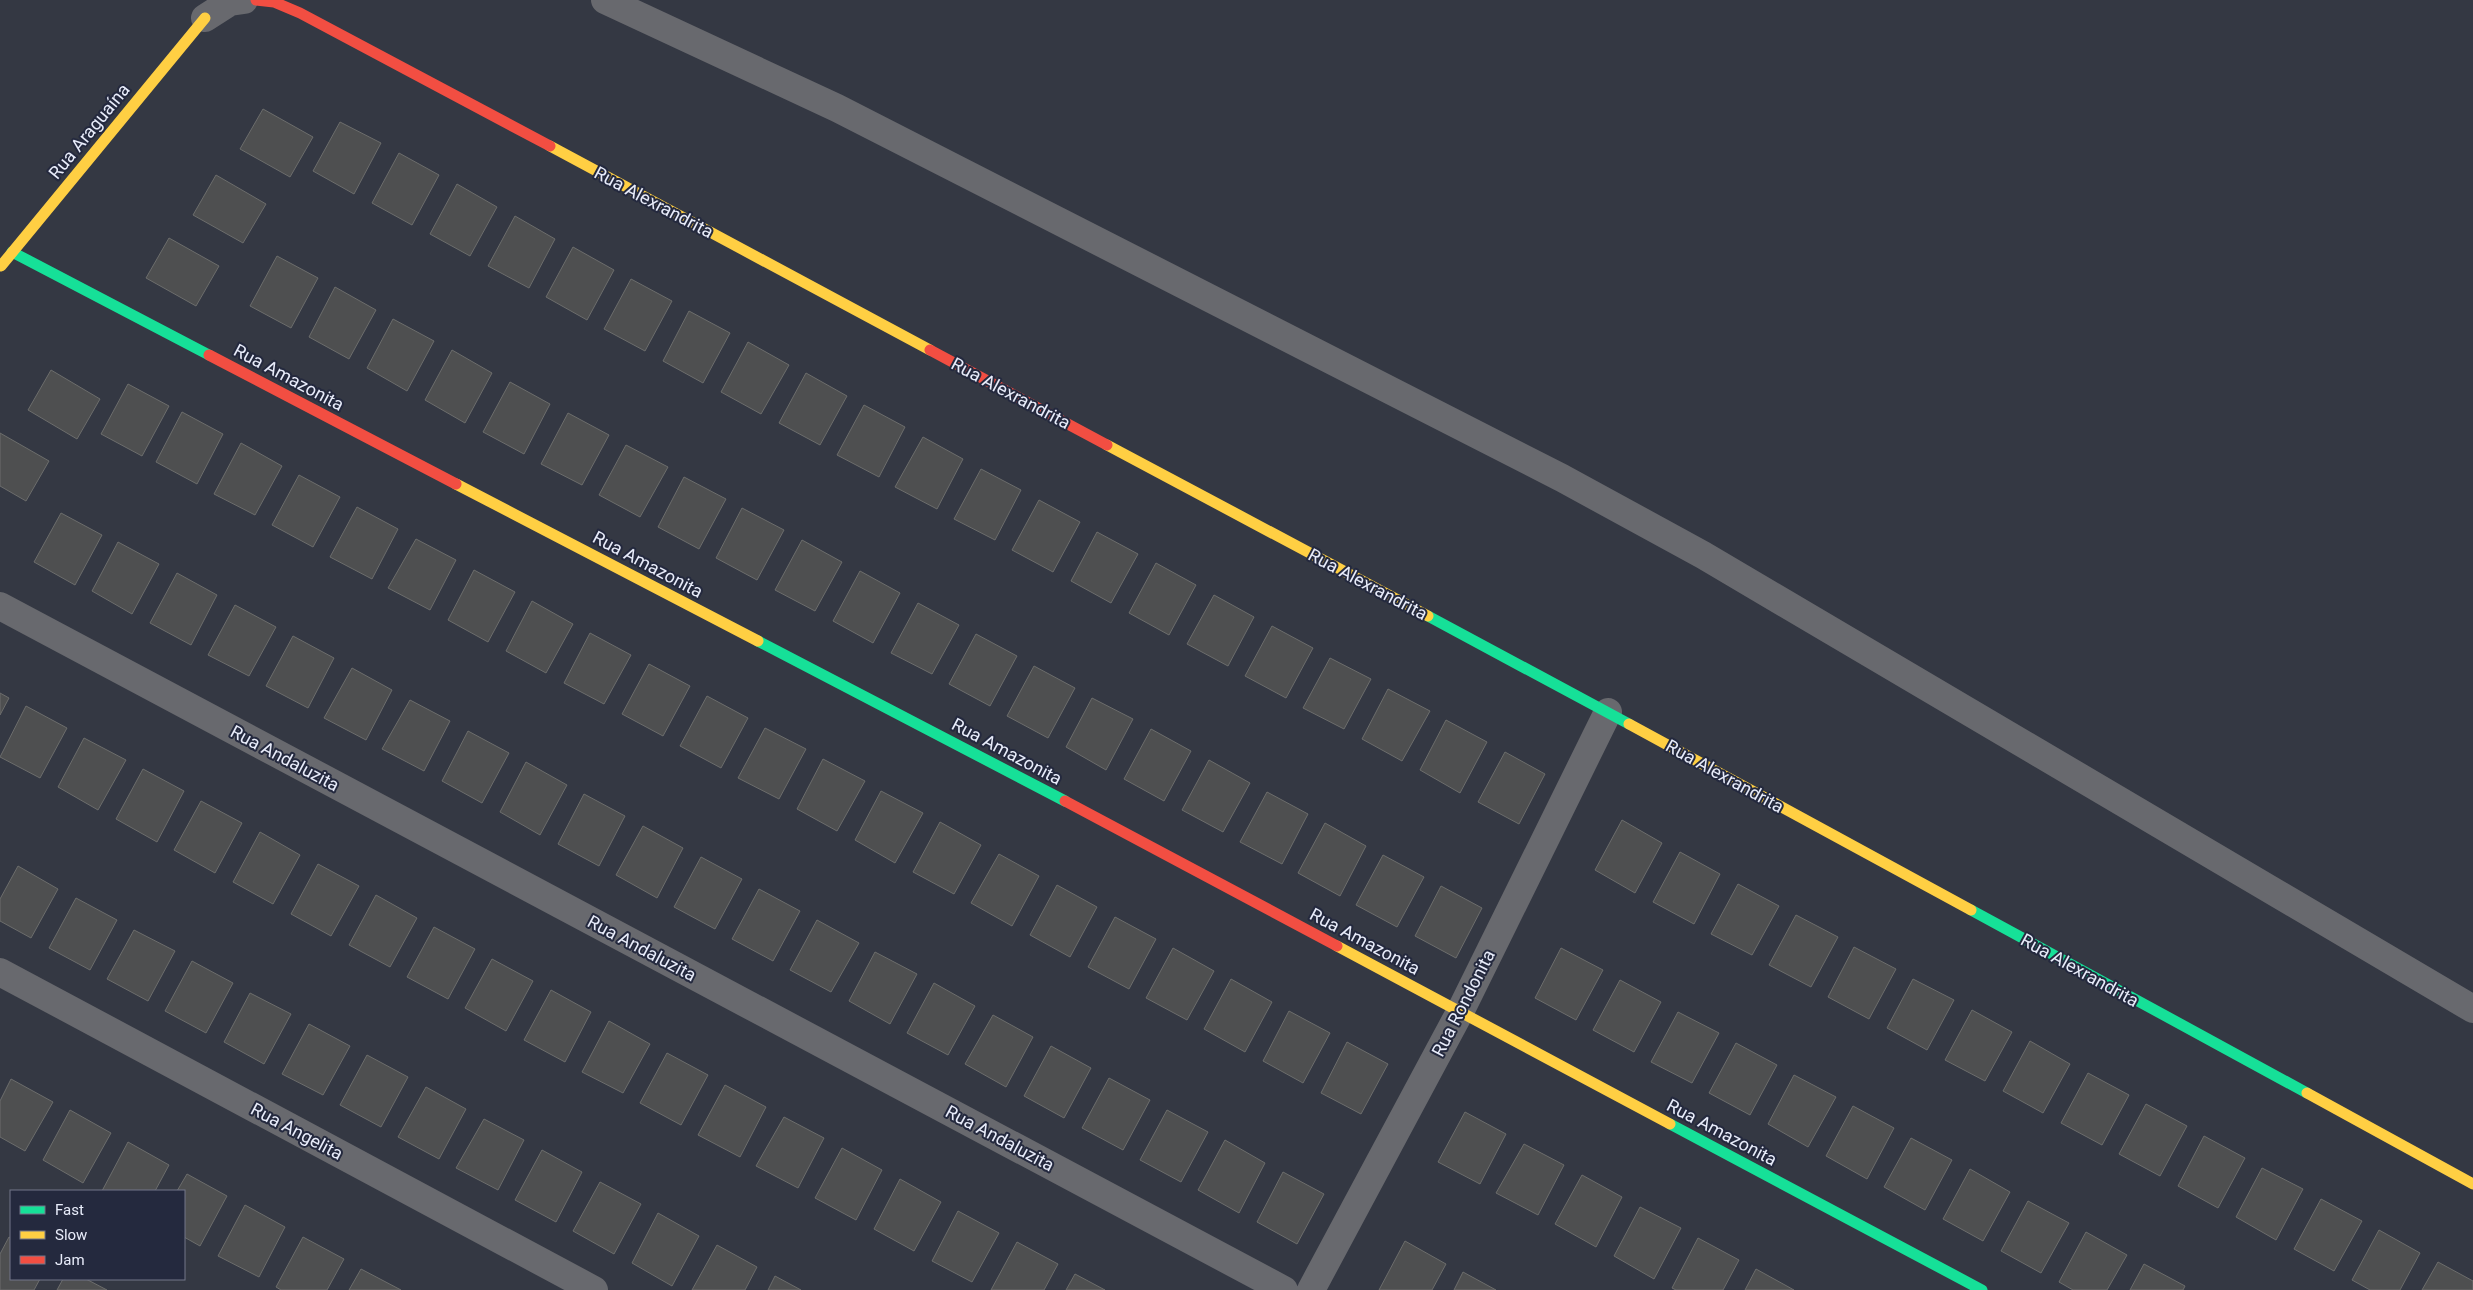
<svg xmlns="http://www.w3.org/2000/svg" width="2473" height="1290" viewBox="0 0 2473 1290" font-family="Roboto,sans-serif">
<rect width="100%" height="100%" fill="#343843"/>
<!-- building -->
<path fill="#4e4f50" stroke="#6c6d6c" d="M263,109L313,137L290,177L240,149Z
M340,122L381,143L354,194L313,171Z
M399,153L439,175L412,225L372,203Z
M216,175L266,204L243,243L193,215Z
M457,184L497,207L470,256L430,234Z
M515,216L555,239L529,288L488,266Z
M169,238L219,266L196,306L146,278Z
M573,247L614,270L587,320L546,297Z
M277,256L318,278L291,328L250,306Z
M631,279L672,301L645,351L604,329Z
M335,287L376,310L349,359L309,337Z
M689,311L730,333L703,383L663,361Z
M393,319L434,341L407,391L367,368Z
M748,342L789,365L761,414L721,392Z
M452,350L492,373L465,423L425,400Z
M51,370L100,399L77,439L28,410Z
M806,373L847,396L820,445L779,423Z
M510,382L550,404L524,454L483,432Z
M128,384L169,406L142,456L101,434Z
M864,405L905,427L879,477L837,455Z
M182,412L223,434L197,484L156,462Z
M568,413L609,435L582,485L541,464Z
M0,433L49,461L26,501L0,486Z
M923,437L963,459L937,509L895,487Z
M241,443L282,466L255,515L214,494Z
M626,445L668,467L640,517L599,495Z
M981,469L1021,490L995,540L954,519Z
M299,475L340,497L313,547L272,525Z
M684,477L726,499L699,549L658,527Z
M1039,500L1080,522L1053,572L1012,550Z
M357,507L398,529L372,579L330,557Z
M742,508L784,530L757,580L716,558Z
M61,513L102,535L75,585L34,562Z
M1097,532L1138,554L1111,603L1071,581Z
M416,539L456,560L430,610L388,588Z
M802,540L842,562L815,611L775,590Z
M118,542L159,564L132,614L92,591Z
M1156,563L1196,585L1169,635L1129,613Z
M474,570L515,592L488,642L448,620Z
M860,571L900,593L873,643L833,621Z
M177,573L217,595L191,645L150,623Z
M1214,595L1254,617L1228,666L1187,644Z
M532,601L573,624L546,673L506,651Z
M918,603L959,625L932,674L891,653Z
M235,605L276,627L249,676L208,655Z
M1272,626L1313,648L1286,698L1245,676Z
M590,633L631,655L604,704L564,683Z
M976,634L1017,656L990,706L949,684Z
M293,636L334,658L308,708L266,686Z
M1330,658L1371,679L1344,729L1303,708Z
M649,664L690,686L663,736L622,714Z
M1034,666L1075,688L1048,738L1007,716Z
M352,668L392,690L366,740L324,718Z
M1388,689L1430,711L1402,761L1362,739Z
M0,693L9,698L0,715Z
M707,696L748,718L721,768L680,746Z
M1092,698L1133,719L1106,770L1066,747Z
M410,700L450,721L424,771L382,749Z
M26,706L67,728L40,778L0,757Z
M1446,720L1487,742L1460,793L1420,770Z
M765,728L806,749L779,799L738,778Z
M1151,729L1191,751L1164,801L1124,779Z
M468,731L509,753L482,803L442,781Z
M84,738L126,760L98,810L58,787Z
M1505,752L1545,774L1519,824L1478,802Z
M823,759L865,781L837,831L797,809Z
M1209,760L1250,783L1223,832L1182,810Z
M526,762L567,785L540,835L500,812Z
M143,769L184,791L157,842L116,819Z
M881,791L923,813L895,863L855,840Z
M1267,792L1308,814L1282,864L1240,842Z
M584,794L625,816L599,866L558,844Z
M201,801L242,823L215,873L174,850Z
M1622,820L1662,843L1635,893L1595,870Z
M940,822L981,845L954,894L913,872Z
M1325,823L1366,846L1340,896L1298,873Z
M643,826L683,848L657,898L616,875Z
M260,832L300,855L273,904L233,882Z
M1680,852L1720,874L1694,924L1653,902Z
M999,854L1039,876L1012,926L971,903Z
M1383,855L1424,877L1397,927L1356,905Z
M701,857L742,879L715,929L674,907Z
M318,864L359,886L331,936L291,914Z
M18,866L58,889L31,938L0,921V899Z
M1738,884L1779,906L1752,955L1711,934Z
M1057,885L1097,907L1070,957L1030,935Z
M1441,886L1482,908L1456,958L1415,936Z
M759,889L800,911L773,961L732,939Z
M376,895L417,918L390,967L349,945Z
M76,898L117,920L90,970L49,948Z
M1796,915L1838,937L1811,987L1769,965Z
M1115,917L1156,939L1129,989L1088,967Z
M817,920L859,943L831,992L790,970Z
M434,927L475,949L448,999L407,977Z
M134,930L175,951L148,1001L107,979Z
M1854,947L1896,969L1869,1019L1828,997Z
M1173,948L1214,971L1187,1020L1146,998Z
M1561,948L1603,970L1576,1020L1535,998Z
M875,952L917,974L890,1024L849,1001Z
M492,959L533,981L506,1031L465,1008Z
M192,961L233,983L206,1033L165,1011Z
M1231,979L1272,1002L1245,1052L1204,1029Z
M1913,979L1954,1000L1927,1050L1887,1028Z
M1620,980L1661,1002L1634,1052L1593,1030Z
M934,983L975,1006L948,1055L907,1033Z
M551,990L591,1012L565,1062L524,1040Z
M250,993L291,1014L264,1064L224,1042Z
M1972,1010L2012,1032L1985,1081L1945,1060Z
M1289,1011L1330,1033L1303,1083L1263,1061Z
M1678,1012L1719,1033L1692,1083L1651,1062Z
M993,1015L1033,1037L1006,1087L965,1064Z
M609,1021L650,1044L623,1093L582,1072Z
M309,1024L350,1046L323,1095L282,1074Z
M2030,1041L2070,1064L2043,1113L2003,1091Z
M1347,1042L1388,1064L1361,1114L1321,1093Z
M1736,1043L1777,1065L1750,1115L1709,1093Z
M1051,1046L1091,1068L1064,1118L1024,1096Z
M667,1053L708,1075L681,1125L640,1103Z
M367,1055L408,1077L381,1127L340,1105Z
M2088,1073L2129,1095L2102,1145L2061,1123Z
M1794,1075L1836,1097L1808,1147L1768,1124Z
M1109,1078L1150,1100L1123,1150L1082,1128Z
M11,1079L53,1102L25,1151L0,1137V1101Z
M725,1085L766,1107L740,1157L698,1135Z
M426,1087L466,1109L439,1159L398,1137Z
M2146,1104L2187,1126L2160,1176L2119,1154Z
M1853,1106L1894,1128L1867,1179L1826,1156Z
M70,1110L111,1133L83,1183L43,1160Z
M1167,1110L1208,1132L1181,1182L1140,1160Z
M1465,1112L1506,1134L1480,1184L1438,1162Z
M784,1117L824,1138L798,1188L756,1166Z
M484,1119L524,1140L498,1190L456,1168Z
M2204,1136L2245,1158L2218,1208L2178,1186Z
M1911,1138L1952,1160L1925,1210L1884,1187Z
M1225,1140L1265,1163L1239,1213L1198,1190Z
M128,1142L169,1165L155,1191H102Z
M1524,1144L1564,1165L1538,1215L1496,1193Z
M842,1148L882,1170L856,1220L815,1198Z
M542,1150L582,1172L556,1222L515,1200Z
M2262,1168L2303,1189L2276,1240L2236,1217Z
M1970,1169L2010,1192L1983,1241L1943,1219Z
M1283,1172L1324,1194L1297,1244L1257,1222Z
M187,1174L227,1196L200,1246L184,1237V1191H177Z
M1582,1175L1622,1197L1596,1247L1555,1224Z
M900,1179L941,1202L914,1251L874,1229Z
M600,1182L641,1204L614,1254L573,1231Z
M2321,1199L2362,1221L2334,1271L2294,1249Z
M2028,1201L2069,1223L2041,1273L2001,1251Z
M245,1205L285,1227L259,1277L218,1256Z
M1640,1207L1681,1228L1654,1279L1614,1256Z
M958,1211L999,1233L972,1282L932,1261Z
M658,1213L699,1236L672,1286L632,1263Z
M2379,1230L2420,1253L2400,1290H2370L2352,1280Z
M2086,1232L2127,1255L2107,1290H2073L2059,1282Z
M9,1237L11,1238V1279H40L34,1290H0V1254Z
M303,1237L344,1259L327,1290H281L276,1287Z
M1698,1238L1739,1260L1723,1290H1676L1672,1288Z
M1405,1241L1446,1264L1432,1290H1379Z
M1017,1242L1058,1264L1044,1290H991Z
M717,1245L757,1267L745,1290H692Z
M2438,1262L2473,1281V1290H2422Z
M2144,1264L2185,1286L2183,1290H2130Z
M361,1269L401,1290H349Z
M1756,1269L1794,1290H1745Z
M1463,1272L1496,1290H1454Z
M1075,1274L1105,1290H1066Z
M775,1276L801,1290H768Z
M63,1279H86L107,1290H57Z"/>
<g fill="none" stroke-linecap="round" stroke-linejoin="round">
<!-- street -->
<path stroke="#68696e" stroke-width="28" d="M605,0L837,108L1562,478L1703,555L2473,1009
M205,18L230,2L244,0
M0,606L1284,1290
M0,972L594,1290
M1311,1290L1460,1012L1608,712"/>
<!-- fast -->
<path stroke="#16e098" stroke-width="11" d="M12,252L209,355
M1428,616L1629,724
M758,641L1065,801
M1971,910L2307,1093
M1670,1124L1982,1290"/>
<!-- slow -->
<path stroke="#ffcf43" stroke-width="11" d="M550,146L930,350
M1,266L205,18
M1107,445L1428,616
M456,484L758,641
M1629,724L1971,910
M1337,946L1670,1124
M2307,1093L2473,1184"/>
<!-- jam -->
<path stroke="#f24e42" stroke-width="11" d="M256,0L274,2L300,13L550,146
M930,350L1107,445
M209,355L456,484
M1065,801L1337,946"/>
</g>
<g text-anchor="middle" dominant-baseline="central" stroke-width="4" stroke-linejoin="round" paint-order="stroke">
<!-- street labels -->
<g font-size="18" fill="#e8ecfa" stroke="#24293e">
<text transform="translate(89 131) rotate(-51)">Rua Araguaína</text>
<text transform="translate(654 202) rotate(28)">Rua Alexrandrita</text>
<text transform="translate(289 377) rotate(28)">Rua Amazonita</text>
<text transform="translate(1011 393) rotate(28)">Rua Alexrandrita</text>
<text transform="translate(648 564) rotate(28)">Rua Amazonita</text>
<text transform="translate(1368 584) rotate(28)">Rua Alexrandrita</text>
<text transform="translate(1007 751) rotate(28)">Rua Amazonita</text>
<text transform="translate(285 758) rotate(28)">Rua Andaluzita</text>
<text transform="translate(1725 776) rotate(29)">Rua Alexrandrita</text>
<text transform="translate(1365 941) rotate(28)">Rua Amazonita</text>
<text transform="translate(642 948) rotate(28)">Rua Andaluzita</text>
<text transform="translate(2080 970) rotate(29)">Rua Alexrandrita</text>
<text transform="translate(1463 1003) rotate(-63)">Rua Rondonita</text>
<text transform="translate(297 1131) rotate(28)">Rua Angelita</text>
<text transform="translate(1722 1132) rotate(28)">Rua Amazonita</text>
<text transform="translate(1000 1138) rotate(28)">Rua Andaluzita</text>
</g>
</g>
<!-- legend -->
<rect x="10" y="1190" width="175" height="90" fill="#24293e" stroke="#727789"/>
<rect x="20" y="1206" width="25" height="8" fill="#16e098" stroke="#727789"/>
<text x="55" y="1215" font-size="15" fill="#e8ecfa">Fast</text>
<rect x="20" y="1231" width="25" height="8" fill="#ffcf43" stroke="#727789"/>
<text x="55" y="1240" font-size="15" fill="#e8ecfa">Slow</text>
<rect x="20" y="1256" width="25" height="8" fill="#f24e42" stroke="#727789"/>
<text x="55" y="1265" font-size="15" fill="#e8ecfa">Jam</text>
</svg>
